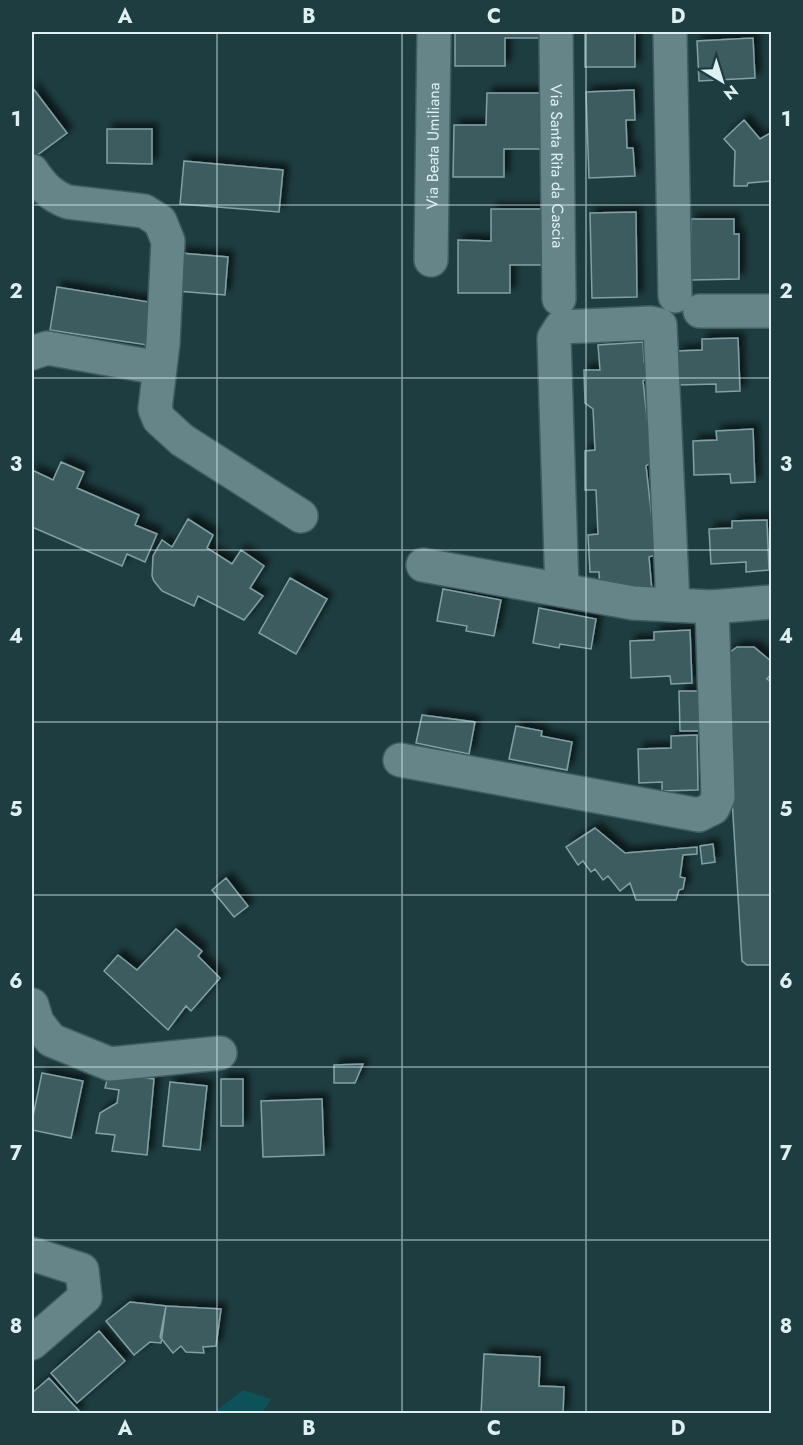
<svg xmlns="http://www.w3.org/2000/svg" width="803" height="1445" viewBox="0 0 803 1445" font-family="Jost,sans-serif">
<defs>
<filter id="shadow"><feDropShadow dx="5.5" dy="-5.5" stdDeviation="3" flood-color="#0009"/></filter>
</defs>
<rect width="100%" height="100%" fill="#1e3d40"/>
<!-- green -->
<path fill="#0b5359" d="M243,1390L271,1399L262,1413H213Z"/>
<!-- building -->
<path fill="#3d5c5f" stroke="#80a1a5" stroke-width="1.5" filter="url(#shadow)" d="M455,32H547V38H505V66H455Z
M585,32H635V67H585Z
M753,38L755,78L699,81L697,41Z
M32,87L67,133L32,159Z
M634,90L635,120H626L627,148H633L635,176L589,178L586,92Z
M487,93H546V149H504V177H453L454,125H486Z
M744,120L760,139L772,132V181L748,183L747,186H734L735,151L724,139Z
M107,129H152V164L107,163Z
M184,161L283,170L279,212L180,204Z
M491,209H551V265H510V293H458V240L491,241Z
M636,212L637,297L592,298L590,213Z
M691,219H734V234H739V279L691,280Z
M180,253L228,257L225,295L177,291Z
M57,287L155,303L147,345L50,330Z
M738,338L740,391L716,392V384L678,385L677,351L702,350V339Z
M643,342L644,362L654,373L643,381L650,444L659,456L646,466L653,528L658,539V554L649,557L652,591L600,594L599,572H590L588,535L598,534L596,490H585V451L595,450L593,409L585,403L584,370H600L598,345Z
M753,429L755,482L731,483L730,474L694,475L693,441L717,440L716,431Z
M61,462L84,472L77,488L139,515L135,525L157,534L145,562L127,554L122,566L32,527V470L53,480Z
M188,519L213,535L207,548L232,564L241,550L264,566L250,588L263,596L244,620L198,596L194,606L162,591L154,581L152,576L153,556L162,540L172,547Z
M767,520L769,570L746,572V562L711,564L709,529L732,528V521Z
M290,578L327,599L296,654L259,633Z
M443,589L501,600L494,636L466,631L467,626L437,621Z
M539,608L596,619L591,649L560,644L559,648L533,643Z
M690,630L692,683L671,684L670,676L631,678L630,641L654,640V632Z
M737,647H754L772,662V673L767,679L772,683V962L769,965H747L742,961L732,799L726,655Z
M679,691H700L701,731H680Z
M422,715L475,722L469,754L416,743Z
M516,726L542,731L541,736L572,742L567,770L509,759Z
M697,735L698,790L662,791V782L639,783L638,749L671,748V736Z
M595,828L625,853L697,847V854L683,855L680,877L685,878L683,889L679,890L676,900H636L630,883L620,891L608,876L603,880L595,869L591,872L583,861L578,865L566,847Z
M713,844L715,862L702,864L700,846Z
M226,878L248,906L234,917L212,890Z
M176,929L202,951L198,956L220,978L191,1011L186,1006L168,1030L104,971L118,955L137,970Z
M363,1064L355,1083H334V1065Z
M42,1073L83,1081L71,1138L32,1130V1121Z
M109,1073L154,1079L147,1155L112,1151L115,1135L96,1133L100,1113L117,1103L119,1090L105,1088Z
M221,1079H243V1126H221Z
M170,1082L207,1086L200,1150L163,1146Z
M322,1099L324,1155L263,1157L261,1101Z
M130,1302L166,1306L161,1343L150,1342L134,1355L106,1321Z
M166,1306L221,1309L216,1346L203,1347L204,1353L186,1352L181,1346L173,1353L160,1337Z
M99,1331L125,1361L77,1403L51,1373Z
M484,1354L540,1357L539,1386L564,1387L563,1414H481Z
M49,1378L79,1411L76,1414H32V1393Z"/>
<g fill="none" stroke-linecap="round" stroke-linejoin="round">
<defs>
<g id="minor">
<path id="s1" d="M556,32L559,299"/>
<path d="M670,32L675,296"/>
<path d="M32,171C42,186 51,196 68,202L144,211L160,221L168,241L163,343L155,409L159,419L182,440L301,516"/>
<path id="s2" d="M431,260L434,32"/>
<path d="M700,311H772"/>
<path d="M32,353L47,348L159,368"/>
<path d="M423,565L633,603L712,607L772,602"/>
<path d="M562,590L554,338L561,327L651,323L660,325L673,605"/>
<path d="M400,760L699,815L713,808L718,797L712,607"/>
<path d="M32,1005L37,1022L51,1040L110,1064L220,1053"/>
<path d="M32,1254L82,1270L85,1297L32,1343"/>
</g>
</defs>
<!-- minor casing -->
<use href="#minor" stroke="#415c60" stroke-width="36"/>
<!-- minor -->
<use href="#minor" stroke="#658588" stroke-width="33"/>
</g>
<!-- grid -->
<path fill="none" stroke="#dff0f2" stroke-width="1.5" stroke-opacity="0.55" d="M217,32V1414M402,32V1414M586,32V1414M32,205H772M32,378H772M32,550H772M32,722H772M32,895H772M32,1067H772M32,1240H772"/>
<g text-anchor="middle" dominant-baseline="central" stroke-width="6" stroke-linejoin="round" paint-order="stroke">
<!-- street labels -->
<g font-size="16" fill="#dff0f2" stroke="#1e3d40">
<text stroke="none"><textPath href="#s2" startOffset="114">Via Beata Umiliana</textPath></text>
<text stroke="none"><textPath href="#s1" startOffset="134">Via Santa Rita da Cascia</textPath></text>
</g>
</g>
<!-- border -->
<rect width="803" height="1445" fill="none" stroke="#1e3d40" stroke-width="66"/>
<!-- north arrow -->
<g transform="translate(722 81) rotate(142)" stroke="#1e3d40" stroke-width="4.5" paint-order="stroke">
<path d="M0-4.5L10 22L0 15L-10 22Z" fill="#dff0f2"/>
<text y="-9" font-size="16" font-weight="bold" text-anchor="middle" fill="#dff0f2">N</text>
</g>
<rect x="33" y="33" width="737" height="1379" fill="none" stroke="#dff0f2" stroke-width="2"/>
<g font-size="20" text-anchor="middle" font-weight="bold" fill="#dff0f2">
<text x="125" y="23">A</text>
<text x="309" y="23">B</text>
<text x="494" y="23">C</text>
<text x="678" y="23">D</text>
<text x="16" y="126">1</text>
<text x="786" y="126">1</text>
<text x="16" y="298">2</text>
<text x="786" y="298">2</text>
<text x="16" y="471">3</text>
<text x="786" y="471">3</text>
<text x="16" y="643">4</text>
<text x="786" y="643">4</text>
<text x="16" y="816">5</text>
<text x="786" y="816">5</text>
<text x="16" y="988">6</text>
<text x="786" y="988">6</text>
<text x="16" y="1160">7</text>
<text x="786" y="1160">7</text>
<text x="16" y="1333">8</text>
<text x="786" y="1333">8</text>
<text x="125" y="1435">A</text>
<text x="309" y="1435">B</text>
<text x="494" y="1435">C</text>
<text x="678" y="1435">D</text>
</g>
</svg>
